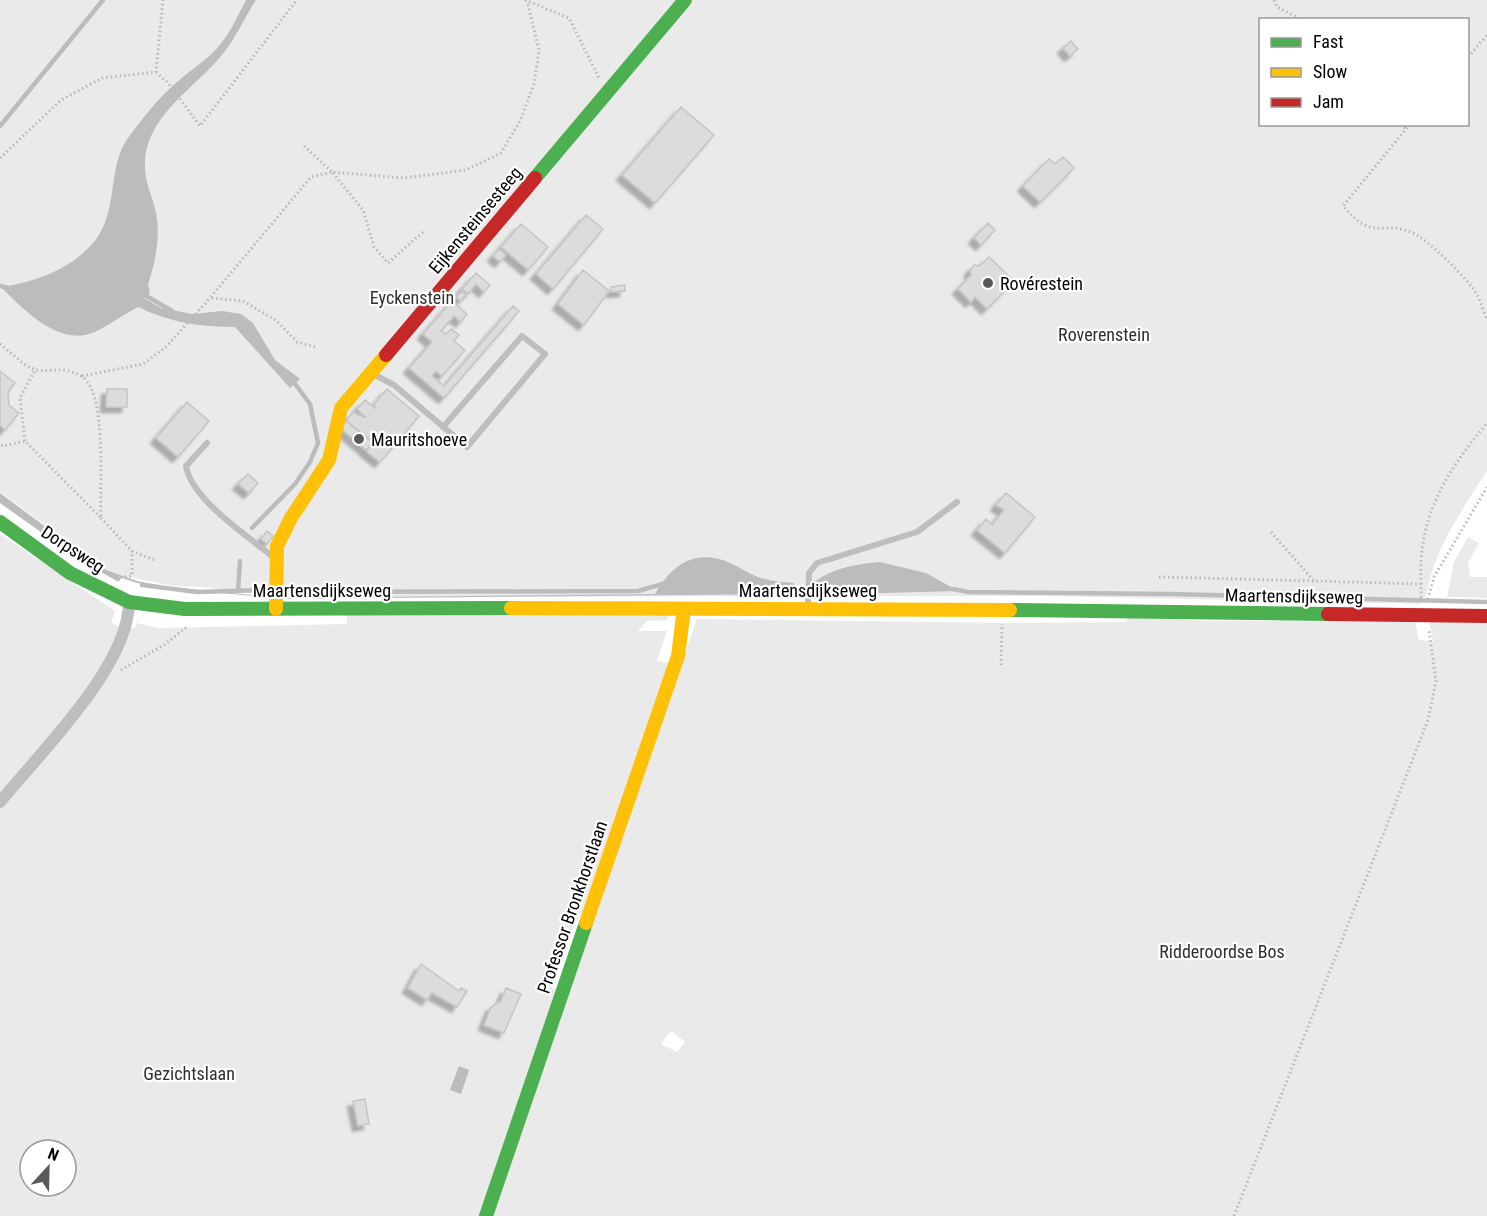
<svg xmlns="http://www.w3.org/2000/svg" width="1487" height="1216" viewBox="0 0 1487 1216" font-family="'Roboto Condensed',sans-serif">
<defs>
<filter id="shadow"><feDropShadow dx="-5.5" dy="5.5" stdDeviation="1.5" flood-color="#0004"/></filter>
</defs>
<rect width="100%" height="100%" fill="#fff"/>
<!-- green -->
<path fill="#eaeaea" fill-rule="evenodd" d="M0,0H1487V471C1462,510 1433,551 1426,597H1422L1421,604L1044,596L286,597L204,587L174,586L123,576L101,567L0,492ZM1260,20H1468V124H1260Z
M0,534L115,611L111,622L120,628H135L136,623L157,628L347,624V603L674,601L667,620L647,621L638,631H667L657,661L681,664L697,619L1012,623L1126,622L1131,615L1206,621H1415L1419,640L1433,641L1429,621L1487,623V1216H0ZM612,860L565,994L547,985L555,960ZM671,1031L685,1042L677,1052L661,1044ZM30,1150H66V1186H30Z
M1468,537L1479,543L1468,563L1470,577H1487V598L1447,597L1454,562Z"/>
<!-- water -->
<path fill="#bcbcbc" d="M246,0H256C245,17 237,35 225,51C198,87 146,114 145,164C144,183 153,196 156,213C161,238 155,262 148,285L150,293L144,298L161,308L192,314L222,311L241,314L253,323L275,360L300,379L290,388L235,327C200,327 169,322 138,307C124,314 111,324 97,331C61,349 25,311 1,287C36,282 71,269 94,242C119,212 107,166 128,138C142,119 158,98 176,83C189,71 206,61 218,47C230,34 238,15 246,0Z
M0,493L101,568L137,581L168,587L286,598L655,594C669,570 688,551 719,559C733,562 745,572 758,577C770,581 782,582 794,583L791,594L286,599L166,588L137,583L90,567L0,503Z
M880,562L926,573L958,591L812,595V584C831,568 857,564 880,562Z
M459,1066L469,1070L461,1094L450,1090Z"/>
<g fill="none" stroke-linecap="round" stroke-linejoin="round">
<!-- stream -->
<path stroke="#bcbcbc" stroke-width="4.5" d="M0,126L103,0
M0,286L9,288
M143,294L172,311
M252,528L295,484L310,462L318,443L310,404L293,381
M102,570L118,579
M142,585L197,592L261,590
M953,589L968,592L1169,594L1487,602
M238,591L240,561
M787,591L818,592
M293,592L638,591L666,583"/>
</g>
<!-- building -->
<path fill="#dcdcdc" stroke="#c5c5c5" stroke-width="1.5" filter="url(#shadow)" d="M1071,41L1078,49L1070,56L1063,48Z
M681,107L714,135L655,203L622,175Z
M1063,157L1074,168L1040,202L1023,186L1049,159L1055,164Z
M586,215L603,229L553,289L536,274Z
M988,223L995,230L981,245L974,238Z
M521,224L548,247L528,270L501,247Z
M499,249L506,255L500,262L493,256Z
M989,257L1014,281L987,309L975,297L971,302L958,289L971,275L970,270L974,265L979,266Z
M583,270L609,291L584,325L558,304Z
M476,273L490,285L484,292L476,284L468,294L462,289Z
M625,285V291L611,292V287Z
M462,291L466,295L461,301L456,297Z
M452,301L467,314L461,322L454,316L441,331L446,334L451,329L459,335L454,341L465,350L442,376L436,371L432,376L444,386L513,306L519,311L444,398L409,368L432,342L423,334Z
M0,371L15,383L8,392L9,405L19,413L5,430L0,425Z
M107,389H127V407H106Z
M387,389L419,416L380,462L366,451L373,443L346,420L353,412L366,418L357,409L365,400L375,408L374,404Z
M187,402L209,421L178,457L156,438Z
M346,421L373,443L366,450L340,428Z
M248,474L258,483L249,493L238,484Z
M1006,493L1035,517L1005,553L977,530L986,519L992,525L1004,510L996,505Z
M267,531L273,536L267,544L261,539Z
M421,964L459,991L461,988L467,991L457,1007L432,993L427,1000L408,988Z
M506,988L521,994L504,1033L484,1025L491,1007L501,1001Z
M365,1099L369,1124L358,1126L353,1101Z"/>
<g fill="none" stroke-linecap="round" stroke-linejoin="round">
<!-- path -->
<path stroke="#b8b8b8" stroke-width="3" stroke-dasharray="1.5 3" stroke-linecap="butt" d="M525,0L569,18L599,78
M1274,0L1277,7L1302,20
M1468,57L1487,35
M156,72L169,84L200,126L297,0
M1401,124L1406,129
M1410,124L1343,206C1374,243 1381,219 1413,233C1427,239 1469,280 1476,293C1481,301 1483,311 1487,319
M304,146L332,172
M0,158L61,100L102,78L156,72L163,0
M423,232L388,263L374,247L363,210L332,172L404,178L466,170L501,153L520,121L534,84L539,50L527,1
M0,344C10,351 25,368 37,370C56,372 63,366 81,376C108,391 99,488 101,518L25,441L3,446L0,444
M315,347L297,342L277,321L243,301L210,298L311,177L332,172
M82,376L143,364L166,347L210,298
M25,441L20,398L35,370
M101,518L132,551L155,560
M1271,532L1314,581L1421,584V599
M1159,577L1314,581
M116,578L132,576V551
M1421,584C1417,518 1446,472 1487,423
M1428,599L1434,577L1487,487
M1001,665L1002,624
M121,670L164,645L188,626
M1234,1216L1428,720L1436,681L1429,630"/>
<!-- lane -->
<path stroke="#bebebe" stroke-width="6" d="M373,374L394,385L467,447L545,354L522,336L443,427
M207,443L186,466C191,499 248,536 273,557
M808,604L809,573L817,563L917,532L957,502"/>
<!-- street -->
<path stroke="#bebebe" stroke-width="12" d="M0,802C40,753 129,666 129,602"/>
<!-- fast -->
<path stroke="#4caf50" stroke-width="14" d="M535,178L685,0
M0,522L70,573L129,602L185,609L511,608
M1010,610L1328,614
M486,1216L586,923"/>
<!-- slow -->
<path stroke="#ffc107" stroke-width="14" d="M511,608L1010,610
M276,609L277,546L291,518L329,460L341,408L386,355
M586,923L678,656L684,609"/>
<!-- jam -->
<path stroke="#c62828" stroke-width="14" d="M386,355L535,178
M1328,614L1487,616"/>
</g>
<!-- markers -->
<g fill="#595959" stroke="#fff" stroke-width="2">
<circle cx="988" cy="283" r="6"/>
<circle cx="359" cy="439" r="6"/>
</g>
<g text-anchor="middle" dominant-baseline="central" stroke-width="4.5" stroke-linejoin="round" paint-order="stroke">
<!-- street labels -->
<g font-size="18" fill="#000" stroke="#fff">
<text transform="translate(475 220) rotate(-50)">Eijkensteinsesteeg</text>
<text transform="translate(73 549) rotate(33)">Dorpsweg</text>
<text x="322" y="590">Maartensdijkseweg</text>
<text x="808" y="590">Maartensdijkseweg</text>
<text transform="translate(1294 596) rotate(1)">Maartensdijkseweg</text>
<text transform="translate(572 907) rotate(-71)">Professor Bronkhorstlaan</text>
</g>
<!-- poi labels -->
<g font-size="18" fill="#000" stroke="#fff" text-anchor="start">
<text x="1000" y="283">Rovérestein</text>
<text x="371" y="439">Mauritshoeve</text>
</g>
<!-- park labels -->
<g font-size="18" fill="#2f2f2f" stroke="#fff">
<text x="412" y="297">Eyckenstein</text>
<text x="1104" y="334">Roverenstein</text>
<text x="1222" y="951">Ridderoordse Bos</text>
<text x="189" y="1073">Gezichtslaan</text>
</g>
</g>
<!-- legend -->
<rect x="1259" y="18" width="210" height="108" fill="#ffffff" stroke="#999999" stroke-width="1.5"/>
<rect x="1271" y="38" width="30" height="9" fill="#4caf50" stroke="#999999" stroke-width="1.5"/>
<text x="1313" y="48" font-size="18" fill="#000000">Fast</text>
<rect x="1271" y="68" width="30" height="9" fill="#ffc107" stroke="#999999" stroke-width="1.5"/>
<text x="1313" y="78" font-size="18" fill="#000000">Slow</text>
<rect x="1271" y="98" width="30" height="9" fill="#c62828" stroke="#999999" stroke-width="1.5"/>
<text x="1313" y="108" font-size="18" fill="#000000">Jam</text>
<!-- north arrow -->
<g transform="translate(48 1168) rotate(22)"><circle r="28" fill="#ffffff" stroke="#999999" stroke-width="1.5"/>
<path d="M0-4.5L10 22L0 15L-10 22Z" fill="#595959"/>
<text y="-9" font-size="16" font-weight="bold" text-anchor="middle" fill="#000000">N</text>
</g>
</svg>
